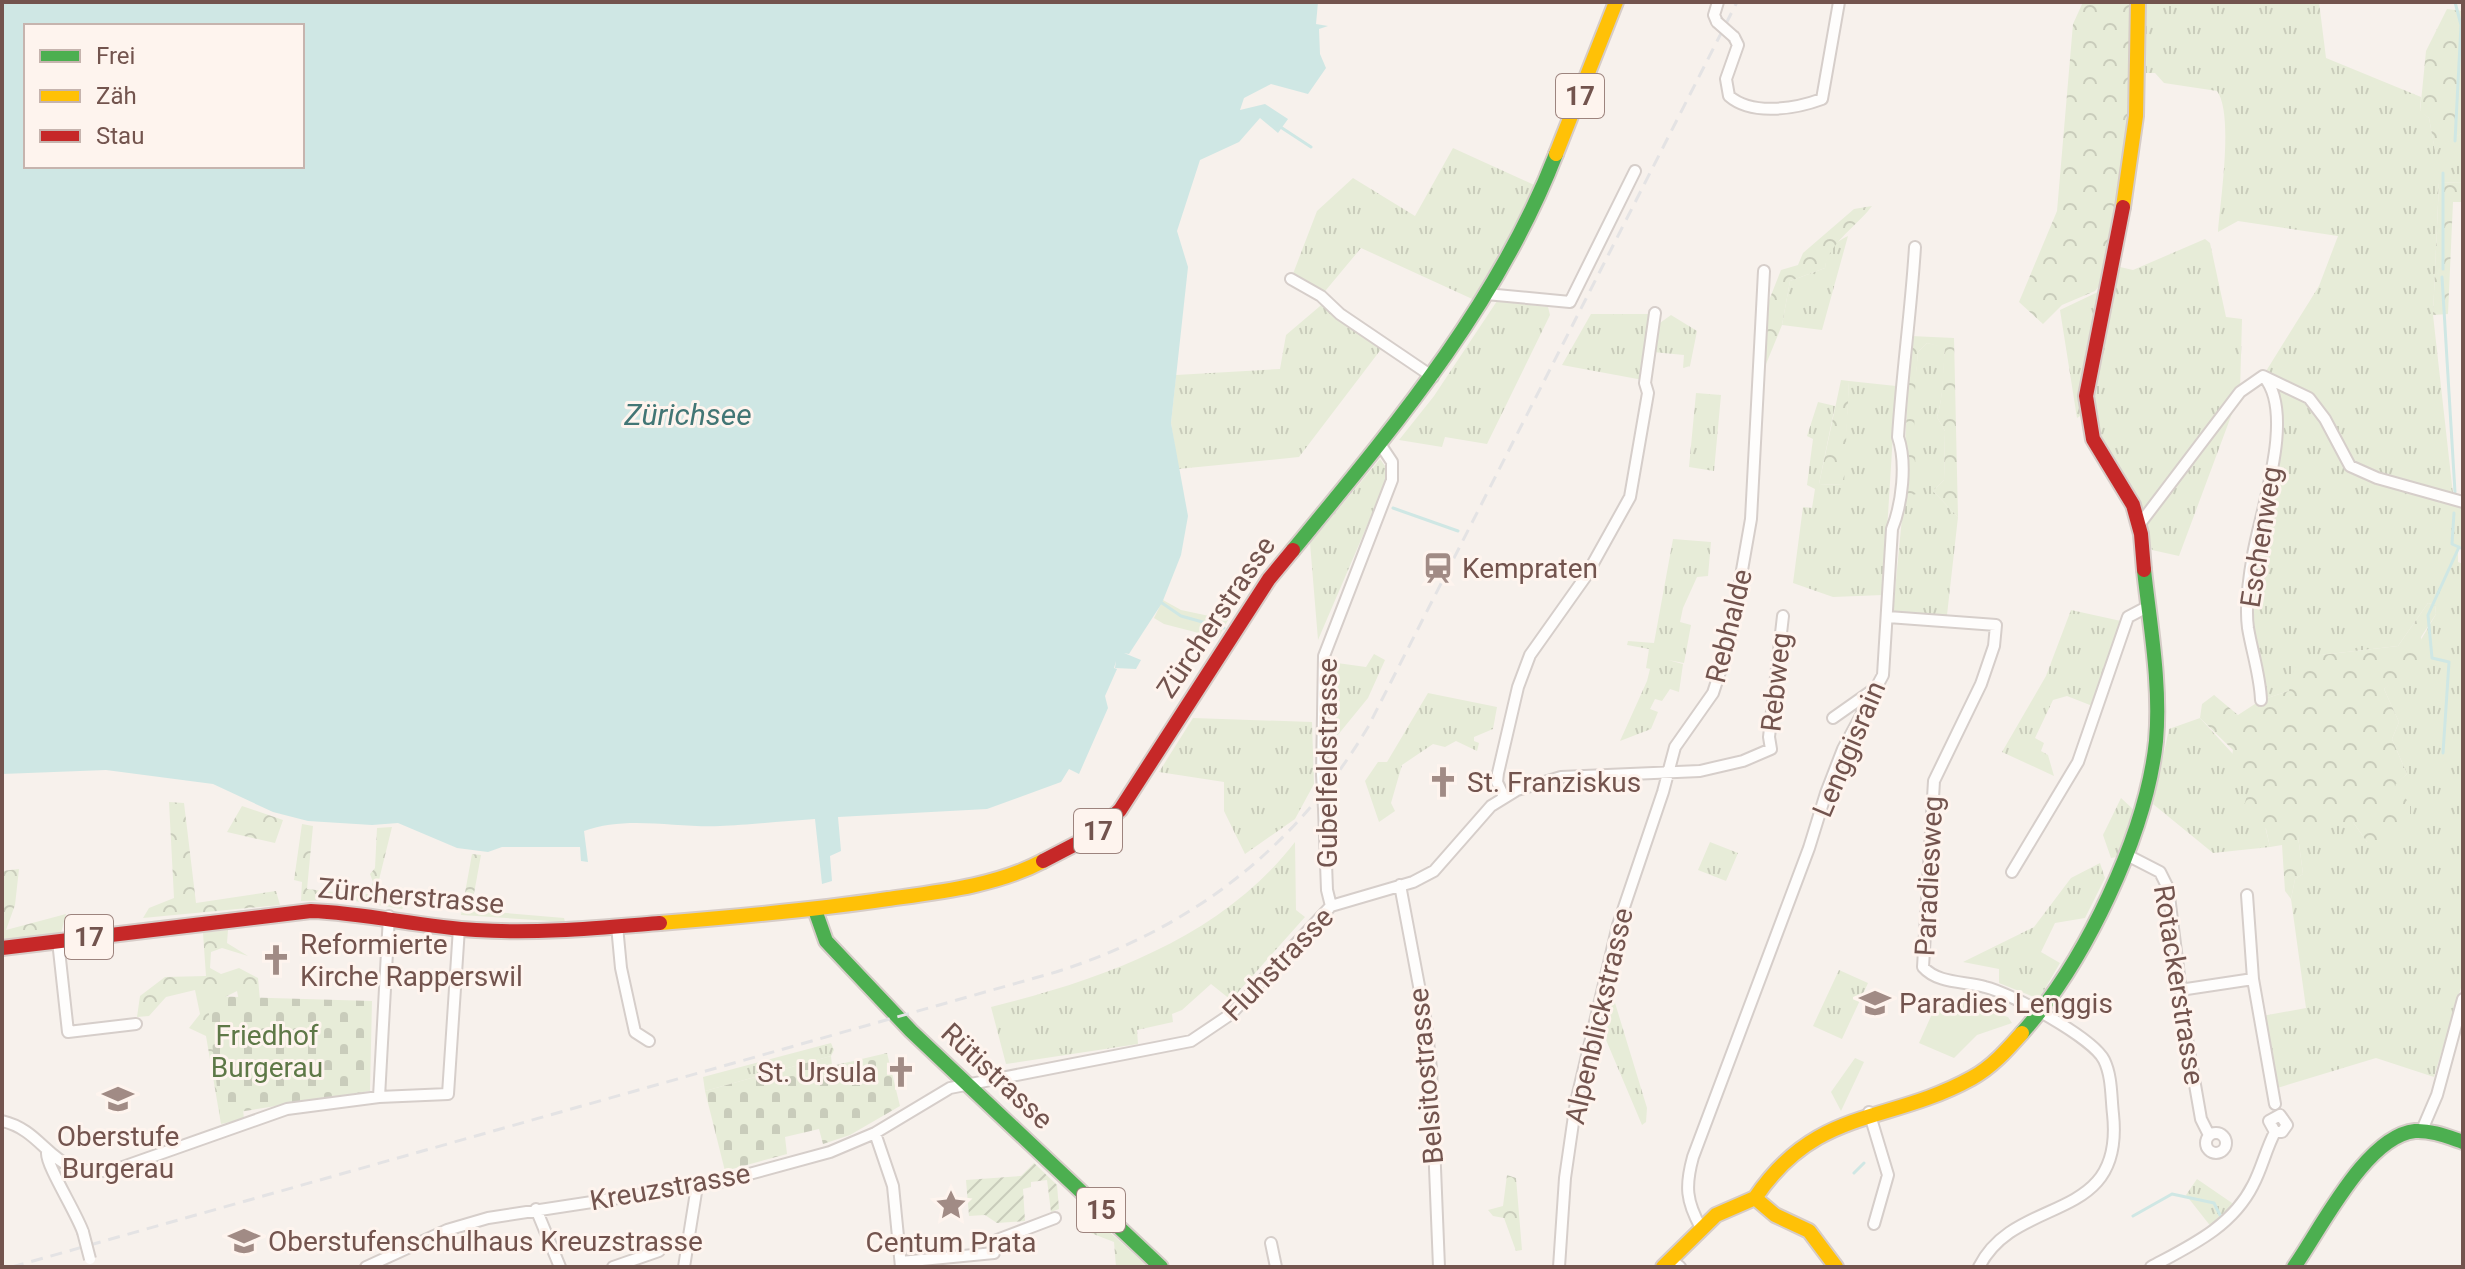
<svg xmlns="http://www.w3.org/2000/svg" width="2465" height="1269" viewBox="0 0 2465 1269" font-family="Roboto,sans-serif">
<defs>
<pattern id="grass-tufts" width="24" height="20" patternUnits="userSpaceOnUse" patternTransform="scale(2)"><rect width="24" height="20" fill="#e7ecd8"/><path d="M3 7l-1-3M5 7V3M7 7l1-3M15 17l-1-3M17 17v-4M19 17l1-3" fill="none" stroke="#c9ccbb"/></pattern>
<pattern id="forest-crowns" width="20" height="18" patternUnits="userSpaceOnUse" patternTransform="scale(2)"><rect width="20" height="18" fill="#e7ecd8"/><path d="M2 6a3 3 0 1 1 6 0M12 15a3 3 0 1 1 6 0" fill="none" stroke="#c9ccbb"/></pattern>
<pattern id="cemetery-stones" width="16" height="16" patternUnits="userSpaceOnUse" patternTransform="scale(2)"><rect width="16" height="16" fill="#e7ecd8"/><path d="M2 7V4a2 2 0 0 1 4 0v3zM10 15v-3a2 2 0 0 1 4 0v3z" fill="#c9ccbb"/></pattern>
<pattern id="garden-furrows" width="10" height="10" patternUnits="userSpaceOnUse" patternTransform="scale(2)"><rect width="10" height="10" fill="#e7ecd8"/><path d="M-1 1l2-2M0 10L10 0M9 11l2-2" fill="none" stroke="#c9ccbb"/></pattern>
</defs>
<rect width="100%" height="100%" fill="#f7f1ec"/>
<!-- grass -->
<path fill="url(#grass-tufts)" d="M2146,2H2319L2326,58L2421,97L2420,111L2429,118L2435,150L2463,132V183L2439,182L2433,315L2453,494L2463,496V548H2458V562L2463,564V981L2434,1077L2376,1058L2274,1089L2262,1016L2306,1008L2291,899L2295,879L2303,874L2298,836L2320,822H2353L2367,842L2394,785L2407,774L2392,739L2399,722L2384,689L2401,674L2436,614L2435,605L2428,603L2398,646L2321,655L2289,691L2261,700L2248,626L2252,558L2268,497L2275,400L2263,376L2319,286L2338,236L2238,221L2218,232C2220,202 2234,114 2217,91L2164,83L2155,73H2146Z
M1453,148L1543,189L1481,303L1361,248L1321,296L1291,279L1317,211L1353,178L1415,216Z
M1848,236L1822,330L1782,325L1790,281L1825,268C1826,253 1834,242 1848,236Z
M2205,239L2210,243L2226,317L2242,319L2240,392L2179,556L2152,550C2140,501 2107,464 2097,420C2088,377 2111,311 2120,267L2133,270Z
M2100,291L2082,383L2080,416L2077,418L2060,310Z
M1326,301L1385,344L1299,457L1178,469L1171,423L1176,375L1280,369L1286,335Z
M1497,301L1548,307L1550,315L1487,444L1445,437L1442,447L1399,440L1434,396Z
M1591,314H1652L1643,380L1562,365Z
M1671,315L1697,331L1690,366L1683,368L1684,355L1653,352L1657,325Z
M1927,343L1945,347C1943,371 1944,395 1937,417L1945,431L1944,480L1933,491L1958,517L1947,615L1893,611L1918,352Z
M1849,381L1896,386L1883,595L1833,597L1793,583L1803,507L1812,508L1815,489L1807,485L1813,439L1807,436L1818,402L1835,406L1819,484L1843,485Z
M1696,393L1721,395L1714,471L1689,467Z
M1380,459L1385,466V484L1318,640L1310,543Z
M1673,539L1711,542L1708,576L1697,577L1683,608L1680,622L1691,625L1684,663L1668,660L1683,664L1679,692L1670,689L1662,701L1655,699L1650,709L1658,712L1651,729L1620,741L1647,681L1650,669L1646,668L1649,649L1627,645L1628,641L1654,643Z
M2071,610L2121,621L2095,707L2067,696L2053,700L2035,738L2044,743L2041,751L2048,755L2054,776L2002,752L2046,676Z
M1374,654L1385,660L1368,698L1328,747L1330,662L1366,667Z
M1428,693L1497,707L1493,729L1474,737V741L1479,743L1477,751L1456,741L1445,747L1433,744L1402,765L1391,803L1395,811L1379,822L1365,781L1378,762H1387Z
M1193,718L1312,722L1314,784L1295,819L1245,854L1224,811V782L1159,772Z
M2200,718L2253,776L2270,847L2213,853L2153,804L2169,729Z
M2121,798L2135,811L2117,857L2111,858L2103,835Z
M1295,842L1296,910L1305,917L1231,1000L1211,984L1182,1010L1172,1014L1173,1022L1137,1030L1138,1044L1006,1064L991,1007C1104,979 1222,937 1295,842Z
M1710,842L1738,853L1726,881L1698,870Z
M2100,863L2105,878L2085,918L2055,923L2041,952L2060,963L2039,999L1999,983V969L1963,962L2034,927L2071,878Z
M1839,970L1868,983L1842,1039L1813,1026Z
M1612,993L1647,1108L1646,1122L1642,1125L1601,1028L1608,995Z
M831,1043L834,1050L831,1056L705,1091L703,1077Z
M2197,1179L2235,1205L2212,1228L2186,1195Z"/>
<!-- forest -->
<path fill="url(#forest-crowns)" d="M2083,2H2134L2127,168L2104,280L2095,291L2062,305L2043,324L2019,302L2057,211L2073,24Z
M2447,9L2463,11V132L2435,151L2429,118L2420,112L2426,51Z
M2439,182L2463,183V202H2453L2448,314L2433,315Z
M1872,206C1857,226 1827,245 1825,268L1790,281L1782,325L1764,369L1768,303L1781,270L1798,265L1803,253L1854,209Z
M1911,336L1954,338L1958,517L1933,491L1944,480L1945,431L1937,417C1944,395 1942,371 1945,348L1927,343L1918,352L1914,404L1916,494L1902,498Z
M1841,380L1849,381L1844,485L1819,484Z
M2428,603L2435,605L2436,614L2421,637L2425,659L2384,689L2399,722L2392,739L2407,774L2395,785L2410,804V829L2384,853L2367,842L2353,822H2320L2315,833L2298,836L2303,874L2295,879L2291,899L2285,891L2282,845L2270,847L2266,829L2243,809L2253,776L2242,775L2231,762L2233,750L2200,718L2202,704L2214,695L2238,715L2261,700L2289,691L2294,668L2321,655L2398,646Z
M169,802L184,803L196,903L276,891L280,905L143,918L149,908L174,898Z
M242,806L283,820L275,843L227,832Z
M302,824L313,826L307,889L334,892L338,900L301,901L302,882L294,880Z
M392,827L375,896L406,904L402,909L349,900L350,894H368L373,882L370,874L375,868L377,828Z
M472,854L481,855L471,910L564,918L565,922L461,915Z
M19,869L15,905L6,930L66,914L61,933L2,939V871Z
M228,930L227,943L248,956L222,948L211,952L210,968L221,974L239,968L258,978L261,1012L242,1016L237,991L215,1002L240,1080L244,1119L221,1124L206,1036L189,1028L200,1014L195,990L166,997L149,1016L137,1017L140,996L165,977L206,976L203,933Z
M1507,1175L1516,1178L1522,1250L1516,1251L1504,1218L1493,1216L1488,1210L1503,1206Z
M1085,1212L1091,1215L1148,1267H1116L1114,1242L1083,1230Z"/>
<!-- cemetery -->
<path fill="url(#cemetery-stones)" d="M207,996L372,1001L370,1091L220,1115Z
M887,1053L900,1106L850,1135L823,1144L819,1129L785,1137L787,1154L725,1171L705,1091L831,1056L832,1066Z"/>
<!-- park -->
<path fill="#e7ecd8" d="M1163,600L1181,610L1228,620L1218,638L1164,624L1154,618Z
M1965,1003L2008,1017L2012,1023L1977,1035L1954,1058L1919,1043L1936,1005Z
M1855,1058L1864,1062L1841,1111L1831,1092Z"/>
<!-- garden -->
<path fill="url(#garden-furrows)" d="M1034,1163L1057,1185L1059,1209L1051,1212L1047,1180L1031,1182V1187L1023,1189L1025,1221L997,1223L985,1215L969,1216L966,1180L1021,1176Z"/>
<!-- water -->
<path fill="#cfe7e4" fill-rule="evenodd" d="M2,2H1318L1316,24L1328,26L1319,29L1320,54L1326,68L1308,94L1271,84L1244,98L1240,110L1265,104L1288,119L1278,133L1260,118L1239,142L1200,160L1177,231L1188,267L1171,423L1188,516L1181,555L1162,603L1129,654L1124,653L1141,660L1136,669L1115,668L1116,661L1114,668L1117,669L1105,696L1108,708L1079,774L1069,769L1061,782L987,809L838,817L841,851L830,856L832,881L822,884L815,819C784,821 746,825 720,826C676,828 626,815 584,831L588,862L581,861L580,847H502L488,852L457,848L398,823L372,825L308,821L273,812L213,784L106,770L2,774ZM26,26H302V166H26Z"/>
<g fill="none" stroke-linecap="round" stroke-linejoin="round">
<!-- stream -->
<path stroke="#cfe7e4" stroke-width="3" d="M2455,2L2461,25L2455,141
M1282,128L1311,147
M2443,173V269
M2442,277L2455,492
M1393,508L1458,531
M2454,513L2452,544L2463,549
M1162,603L1181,616L1224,628
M2443,753L2449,662L2432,658L2428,615L2459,547
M1854,1173L1864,1163
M2133,1216L2172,1194L2214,1203L2220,1215"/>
<defs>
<path id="street" d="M1717,22L1714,15L1718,2
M1734,37L1738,45L1726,79L1729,96C1752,116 1795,109 1822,99L1839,2
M1291,279L1321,296L1340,314L1433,377
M1486,294L1570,302L1635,171
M2139,525L2240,392L2263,376L2309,398L2325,419L2350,466L2377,478L2463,502
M1888,617L1996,625L1994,646L1981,684L1934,781L1923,967C1938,984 1965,981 1985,987C2011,993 2093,1038 2104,1060C2112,1076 2111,1097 2113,1114C2125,1226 2016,1193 1979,1267
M2261,700C2260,675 2252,652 2248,628C2245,606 2249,577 2253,555C2260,512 2296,414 2264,377
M1833,718L1877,687
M1322,774L1324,656L1392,480V462L1380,444
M1504,797L1497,782L1498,773L1518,687L1530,655L1586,576L1630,497L1648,393L1645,383L1655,313
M1324,809L1327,890L1331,906
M2125,854L2160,872L2168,888L2187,1039L2201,1119L2209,1135
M2012,872L2078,762L2128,617L2147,607
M1400,885L1426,1023L1431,1069L1439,1267
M2247,895L2253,979L2275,1104
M617,926L621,968L635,1032L649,1041
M58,941L68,1032L136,1024
M2180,990L2253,979
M379,1097L389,916
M1869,1112L1888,1175L1874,1224
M2,1121C50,1132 50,1183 117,1169L287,1109L379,1097L448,1094L459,928
M2422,1130L2437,1095L2463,999
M875,1133L893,1186L901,1267
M2206 1143a10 10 0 1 1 20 0a10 10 0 1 1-20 0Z
M47,1153C46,1165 76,1212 83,1232
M536,1209L560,1267
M1701,1228C1686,1201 1685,1186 1693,1157L1809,848L1826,793L1843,749L1883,675L1892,529C1902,504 1907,463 1898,437C1902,373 1911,312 1915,247
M1271,1243L1276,1267
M1670,1259L1680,1267
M901,1262L994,1253L997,1240L1055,1218
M366,1267L447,1230L488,1218L716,1183L830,1152L875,1133L950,1088L1191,1041L1231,1014L1331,906L1413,882L1434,871L1491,806L1517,790L1561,777L1700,771L1743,761L1771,749L1769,737L1783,616
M613,1267L659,1251
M684,1267L697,1186
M1559,1267L1565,1178L1576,1102L1618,925L1663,792L1675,747L1713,693L1729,644L1751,519L1764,271
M2151,1267C2190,1246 2232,1227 2253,1185C2262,1168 2266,1149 2275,1132H2282L2287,1125L2280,1115L2269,1121L2275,1132"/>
<path id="fast" d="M1293,550C1394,427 1498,304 1556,154
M815,910L826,941L911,1031L1161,1267
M2022,1033C2085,962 2146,835 2156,741C2161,685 2150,625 2144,570
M2294,1267C2321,1229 2366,1136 2415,1131C2431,1130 2448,1137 2463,1142"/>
<path id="slow" d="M1556,154L1616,2
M2123,207L2136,116L2138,2
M660,923C736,917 812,910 888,899C939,892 996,886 1043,861
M1755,1198C1817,1106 1887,1125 1972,1078C1992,1067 2007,1050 2022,1033
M1755,1198L1775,1215L1809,1231L1836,1267
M1663,1267L1716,1215L1755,1198"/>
<path id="jam" d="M2123,207L2086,396L2093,439L2133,505L2141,534L2144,570
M1043,861L1093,835L1120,810L1269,579L1293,550
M2,948L311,911C367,913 420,927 476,930C537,934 598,928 660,923"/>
</defs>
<!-- street casing -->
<use href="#street" stroke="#d6ceca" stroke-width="14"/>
<!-- fast casing -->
<use href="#fast" stroke="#d6ccc8" stroke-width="18"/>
<!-- slow casing -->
<use href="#slow" stroke="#d6ccc8" stroke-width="18"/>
<!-- jam casing -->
<use href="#jam" stroke="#d6ccc8" stroke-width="18"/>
<!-- street -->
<use href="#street" stroke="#fefdfc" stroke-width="10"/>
<!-- fast -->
<use href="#fast" stroke="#4caf50" stroke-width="14"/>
<!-- slow -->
<use href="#slow" stroke="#ffc107" stroke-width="14"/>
<!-- jam -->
<use href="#jam" stroke="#c62828" stroke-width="14"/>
<!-- rail -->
<path stroke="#e4e3e4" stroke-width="3" stroke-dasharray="12 8" stroke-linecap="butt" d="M12,1267L1056,972C1191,929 1295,849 1368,727L1737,2"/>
<defs>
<path id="street-bridge" d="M1717,22L1734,37
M1322,774L1324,809
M83,1232L90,1259"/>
</defs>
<!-- street-bridge casing -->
<use href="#street-bridge" stroke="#d6ceca" stroke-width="14" stroke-linecap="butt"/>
<!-- street-bridge -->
<use href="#street-bridge" stroke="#fefdfc" stroke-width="10"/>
</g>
<!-- icons -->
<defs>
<symbol id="station-bare" viewBox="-9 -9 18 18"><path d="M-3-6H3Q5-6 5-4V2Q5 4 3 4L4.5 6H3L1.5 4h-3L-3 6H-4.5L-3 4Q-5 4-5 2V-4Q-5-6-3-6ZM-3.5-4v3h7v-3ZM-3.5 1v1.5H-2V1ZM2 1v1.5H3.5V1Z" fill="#a18b85" stroke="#fef4ee" stroke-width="2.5" paint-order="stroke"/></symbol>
<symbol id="church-bare" viewBox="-9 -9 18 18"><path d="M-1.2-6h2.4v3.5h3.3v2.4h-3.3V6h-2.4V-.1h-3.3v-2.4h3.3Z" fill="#a18b85" stroke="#fef4ee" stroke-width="2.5" paint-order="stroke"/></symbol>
<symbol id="school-bare" viewBox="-9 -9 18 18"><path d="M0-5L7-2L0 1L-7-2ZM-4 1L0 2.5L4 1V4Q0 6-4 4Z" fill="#a18b85" stroke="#fef4ee" stroke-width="2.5" paint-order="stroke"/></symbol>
<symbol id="sight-bare" viewBox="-9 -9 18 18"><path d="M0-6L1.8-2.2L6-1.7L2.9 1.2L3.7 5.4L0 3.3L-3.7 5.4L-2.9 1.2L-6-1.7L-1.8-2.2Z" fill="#a18b85" stroke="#fef4ee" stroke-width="2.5" paint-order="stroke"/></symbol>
</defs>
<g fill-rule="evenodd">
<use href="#station-bare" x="1416" y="546" width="44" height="44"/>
<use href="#church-bare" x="1421" y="760" width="44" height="44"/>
<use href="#church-bare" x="254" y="938" width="44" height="44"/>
<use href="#school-bare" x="1853" y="981" width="44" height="44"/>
<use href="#church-bare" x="879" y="1050" width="44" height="44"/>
<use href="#school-bare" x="96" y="1077" width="44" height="44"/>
<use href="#sight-bare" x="929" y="1183" width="44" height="44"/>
<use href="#school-bare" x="222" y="1219" width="44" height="44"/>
</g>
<g text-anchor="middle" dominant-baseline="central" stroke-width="6" stroke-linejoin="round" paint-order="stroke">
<!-- shield labels -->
<g fill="#fef4ee" stroke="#9d847e" stroke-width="2">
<rect x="1556" y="74" width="48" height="44" rx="6"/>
<rect x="1074" y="809" width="48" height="44" rx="6"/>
<rect x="65" y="915" width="48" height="44" rx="6"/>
<rect x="1077" y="1188" width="48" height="44" rx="6"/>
</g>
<g font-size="26" font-weight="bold" fill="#73544e">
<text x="1580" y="96">17</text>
<text x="1098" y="831">17</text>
<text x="89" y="937">17</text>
<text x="1101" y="1210">15</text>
</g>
<!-- street labels -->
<g font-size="28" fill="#73544e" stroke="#fef4ee">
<text transform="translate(2261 537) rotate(-81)">Eschenweg</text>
<text transform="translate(1216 617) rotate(-56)">Zürcherstrasse</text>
<text transform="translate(1729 626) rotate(-76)">Rebhalde</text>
<text transform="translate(1776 682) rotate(-84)">Rebweg</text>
<text transform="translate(1849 749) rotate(-67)">Lenggisrain</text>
<text transform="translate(1327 763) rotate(-90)">Gubelfeldstrasse</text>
<text transform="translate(1929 876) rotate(-87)">Paradiesweg</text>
<text transform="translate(411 896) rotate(5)">Zürcherstrasse</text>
<text transform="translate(1278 964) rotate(-46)">Fluhstrasse</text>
<text transform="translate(2179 985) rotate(81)">Rotackerstrasse</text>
<text transform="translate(1599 1016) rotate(-77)">Alpenblickstrasse</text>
<text transform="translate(997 1076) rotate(43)">Rütistrasse</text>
<text transform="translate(1426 1076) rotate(-95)">Belsitostrasse</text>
<text transform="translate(670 1187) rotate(-10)">Kreuzstrasse</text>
</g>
<!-- poi labels -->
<g font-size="28" fill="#73544e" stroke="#fef4ee" text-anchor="start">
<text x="1462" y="568">Kempraten</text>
<text x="1467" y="782">St. Franziskus</text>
<text x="300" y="944">Reformierte<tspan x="300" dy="32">Kirche Rapperswil</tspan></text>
<text x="1899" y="1003">Paradies Lenggis</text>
<text x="877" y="1072" text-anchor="end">St. Ursula</text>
<text x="118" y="1136" text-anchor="middle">Oberstufe<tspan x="118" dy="32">Burgerau</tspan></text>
<text x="268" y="1241">Oberstufenschulhaus Kreuzstrasse</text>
<text x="951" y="1242" text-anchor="middle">Centum Prata</text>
</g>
<!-- park labels -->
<g font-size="28" fill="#5e7847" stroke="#fef4ee">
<text x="267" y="1035">Friedhof<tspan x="267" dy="32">Burgerau</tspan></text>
</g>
<!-- water labels -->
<g font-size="30" font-style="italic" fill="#427675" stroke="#fef4ee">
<text x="688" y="414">Zürichsee</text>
</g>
</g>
<!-- border -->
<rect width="2465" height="1269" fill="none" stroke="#73544e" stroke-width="8"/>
<!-- legend -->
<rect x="24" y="24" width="280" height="144" fill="#fef4ee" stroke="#c6b4ae" stroke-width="2"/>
<rect x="40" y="50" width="40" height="12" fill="#4caf50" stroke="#c6b4ae" stroke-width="2"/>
<text x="96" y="64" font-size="24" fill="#73544e">Frei</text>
<rect x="40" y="90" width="40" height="12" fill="#ffc107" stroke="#c6b4ae" stroke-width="2"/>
<text x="96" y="104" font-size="24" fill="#73544e">Zäh</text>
<rect x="40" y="130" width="40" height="12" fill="#c62828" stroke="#c6b4ae" stroke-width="2"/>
<text x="96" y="144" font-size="24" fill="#73544e">Stau</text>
</svg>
